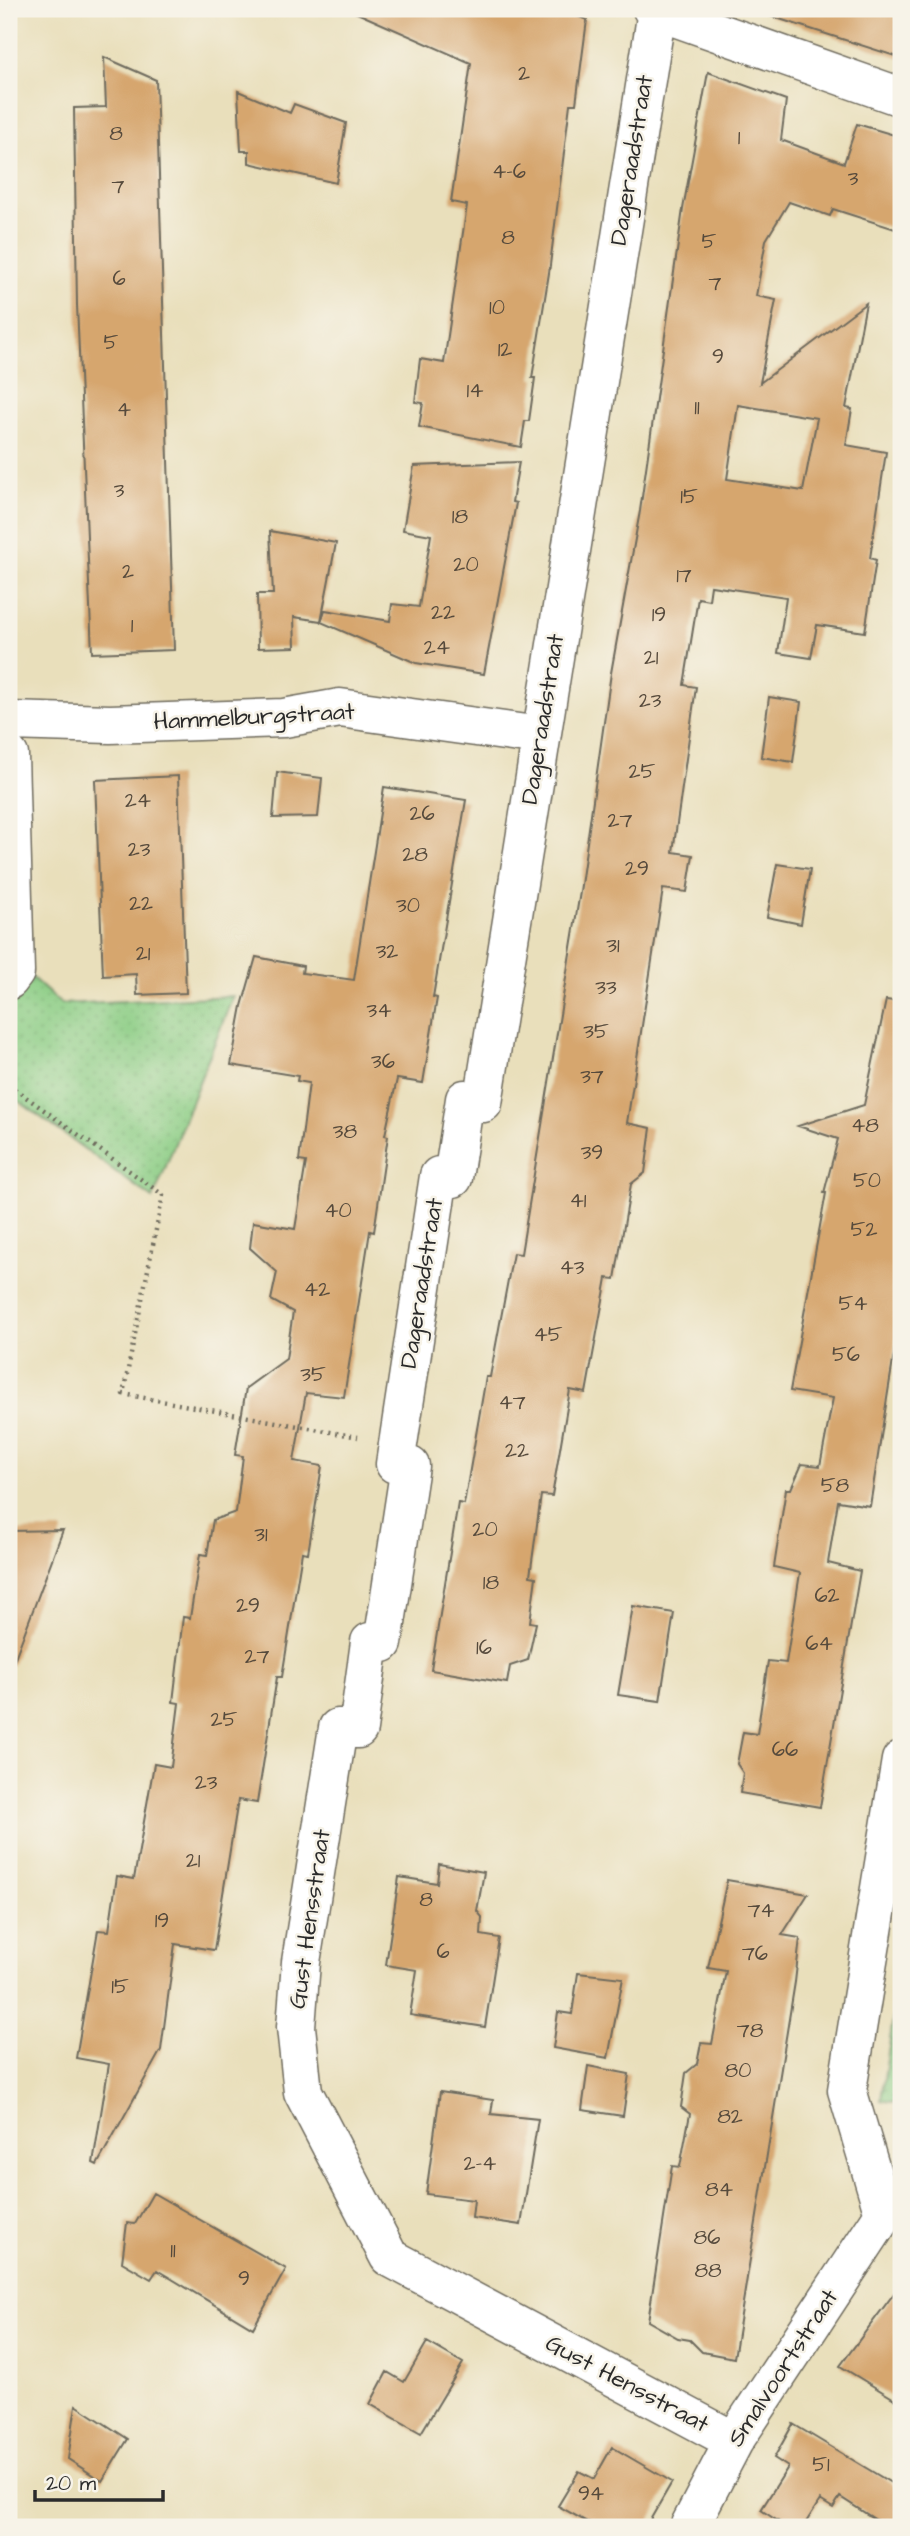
<svg xmlns="http://www.w3.org/2000/svg" width="910" height="2536" viewBox="0 0 910 2536" font-family="'Architects Daughter',sans-serif">
<defs>
<pattern id="park-dots" width="8" height="8" patternUnits="userSpaceOnUse" patternTransform="scale(1.75)"><rect width="8" height="8" fill="#8dce86"/><path d="M2 2h.1M6 6h.1" fill="none" stroke="#7ab174" stroke-width="1.8" stroke-linecap="round"/></pattern>
</defs>
<rect width="100%" height="100%" fill="#f7f3e8"/>
<filter id="ink" filterUnits="userSpaceOnUse"><feTurbulence type="fractalNoise" baseFrequency=".0143" numOctaves="2"/><feDisplacementMap in="SourceGraphic" scale="14" xChannelSelector="R" yChannelSelector="G"/><feConvolveMatrix kernelMatrix="1 2 1 2 8 2 1 2 1" color-interpolation-filters="sRGB"/></filter>
<filter id="wash" filterUnits="userSpaceOnUse"><feTurbulence type="fractalNoise" baseFrequency=".00686" numOctaves="4" result="noise"/><feDisplacementMap in="SourceGraphic" scale="28" xChannelSelector="R" yChannelSelector="G"/><feGaussianBlur stdDeviation="1.57" result="paint"/><feColorMatrix in="noise" values="0 0 0 0 0 0 0 0 0 0 0 0 0 0 0 0 0 1.4 0 .05"/><feComposite in="paint" operator="in"/></filter>
<g filter="url(#wash)">
<rect width="100%" height="100%" fill="#e9dfbb"/>
<!-- park -->
<path fill="url(#park-dots)" stroke="#5c7c58" stroke-width="2" d="M9,957L61,1004L233,996L153,1199L9,1094Z
M901,1967V2104L881,2100Z"/>
<g id="blocks">
<!-- building -->
<path fill="#d6a66e" fill-rule="evenodd" d="M348,9H560L587,20L576,104H570L549,273L532,378H535L529,421H525L521,447L419,427L423,403L415,402L420,359L444,363L467,205L451,202L471,63Z
M771,9H901V58L770,16Z
M104,57L156,80L174,650L92,653L77,305L74,108L106,107Z
M708,72L786,100L781,140L844,163L857,124L901,137V231L833,209L830,216L789,202L766,240L756,296L776,300L760,383L866,303L846,408L852,409L846,445L886,452L870,558L876,560L865,632L817,625L811,658L778,653L786,597L711,586L709,600L698,598L684,685L696,687L673,852L693,855L687,892L663,889L627,1123L651,1128L645,1173L631,1184L615,1279L607,1278L586,1393L570,1390L552,1496L541,1495L530,1576L536,1577L530,1622L536,1623L528,1660L510,1666L507,1683L431,1670L458,1503L464,1504L486,1377H490L513,1253L521,1254L580,892L611,673L640,511L683,209ZM738,405L817,418L803,491L727,479Z
M238,91L290,113L294,104L346,123L336,183L249,163V151H241Z
M519,462L512,502L516,503L484,674L416,663L321,622L325,610L390,621L392,604L419,607L431,535L403,530L414,466Z
M270,531L336,543L321,621L294,617L295,647L258,648L257,594H273Z
M769,697L801,702L793,762L761,757Z
M277,772L322,778L318,817L273,818Z
M178,776L186,993L137,995L136,974L103,976L95,780Z
M384,787L466,800L433,997L437,998L423,1083L397,1079L385,1135L388,1136L374,1232L370,1231L344,1397L306,1393L294,1461L322,1466L315,1510L308,1553L302,1552L282,1677H277L257,1803L238,1800L214,1950L175,1944L161,2050L97,2165L93,2163L109,2064L76,2058L98,1930L109,1931L117,1876L134,1879L154,1764L171,1767L179,1703L173,1702L183,1617L190,1618L200,1554L207,1555L213,1520L236,1512L243,1456L235,1455L246,1388L286,1359L293,1312L271,1300L277,1272L250,1248L253,1222L295,1229L306,1162L299,1161L309,1083L297,1081L298,1076L231,1065L242,1006L256,957L303,966L302,973L354,980Z
M777,864L810,869L801,924L767,917Z
M886,1000L901,1002V1310L870,1506L838,1501L828,1563L860,1571L820,1807L740,1793L743,1773L737,1764L743,1732L757,1734L768,1661L786,1663L800,1573L774,1567L786,1489H791L802,1464L820,1466L833,1398L790,1391L826,1193H824L838,1139L798,1126L864,1105Z
M63,1530L12,1666L9,1665V1531Z
M633,1606L674,1613L660,1701L618,1695Z
M439,1864L484,1872L477,1911L482,1917L481,1935L499,1938L485,2027L410,2015L417,1970L386,1965L399,1877L437,1883Z
M727,1880L808,1894L782,1935L800,1938L795,1982L734,2358L702,2352L690,2340L678,2338L648,2321L672,2166L680,2167L690,2114L681,2107L686,2073L697,2064L701,2043L712,2044L726,1971L708,1968Z
M578,1973L623,1978L608,2058L553,2048L558,2012L572,2014Z
M588,2066L629,2074L623,2116L582,2110Z
M440,2092L493,2100L491,2114L538,2119L521,2225L472,2218L474,2200L426,2194Z
M153,2193L286,2269L253,2328L157,2270L151,2279L122,2262L127,2223L135,2224Z
M901,2284V2403L840,2366Z
M427,2342L463,2363L421,2433L370,2404L387,2372L404,2382Z
M76,2405L128,2439L102,2481L68,2459Z
M793,2424L901,2489V2527H887L840,2497L833,2508L820,2500L803,2527H787L761,2510L788,2467L774,2458Z
M612,2447L672,2482L646,2527H596L558,2506L579,2471L594,2479Z"/>
</g>
</g>
<g filter="url(#ink)">
<use href="#blocks" fill-opacity="0" stroke="#6e6a5d" stroke-width="2"/>
<g fill="none" stroke-linecap="round" stroke-linejoin="round">
<defs>
<path id="minor" d="M652,9L901,97
M657,11L483,1103L465,1099L453,1178L439,1176L395,1464L410,1466L383,1643L370,1642L358,1729L338,1728L301,1962L296,2027L303,2092L389,2257L734,2441
M9,721L110,724L284,718L340,708L540,736
M9,755L15,972L9,980
M884,2214L847,2090L901,1760
M689,2527L734,2441L884,2214L901,2199"/>
</defs>
<!-- minor casing -->
<use href="#minor" stroke="#6e6a5d" stroke-width="41"/>
<!-- path -->
<path stroke="#6e6a5d" stroke-width="4.5" stroke-dasharray="2 5" stroke-linecap="butt" d="M9,1085L163,1195L123,1394L358,1437"/>
<!-- minor -->
<use href="#minor" stroke="#fff" stroke-width="38"/>
</g>
</g>
<g text-anchor="middle" dominant-baseline="central" stroke-width="5" stroke-linejoin="round" paint-order="stroke">
<!-- number labels -->
<g font-size="21" fill="#564a3c">
<text x="524" y="73">2</text>
<text x="116" y="133">8</text>
<text x="739" y="137">1</text>
<text x="509" y="171">4-6</text>
<text x="853" y="178">3</text>
<text x="118" y="186">7</text>
<text x="508" y="237">8</text>
<text x="709" y="241">5</text>
<text x="119" y="278">6</text>
<text x="715" y="283">7</text>
<text x="497" y="307">10</text>
<text x="111" y="342">5</text>
<text x="505" y="349">12</text>
<text x="718" y="356">9</text>
<text x="475" y="390">14</text>
<text x="697" y="407">11</text>
<text x="124" y="409">4</text>
<text x="119" y="490">3</text>
<text x="689" y="496">15</text>
<text x="460" y="516">18</text>
<text x="466" y="564">20</text>
<text x="128" y="571">2</text>
<text x="684" y="575">17</text>
<text x="443" y="612">22</text>
<text x="659" y="614">19</text>
<text x="132" y="625">1</text>
<text x="437" y="647">24</text>
<text x="651" y="657">21</text>
<text x="650" y="700">23</text>
<text x="642" y="771">25</text>
<text x="138" y="800">24</text>
<text x="422" y="813">26</text>
<text x="620" y="820">27</text>
<text x="139" y="849">23</text>
<text x="415" y="854">28</text>
<text x="637" y="868">29</text>
<text x="141" y="903">22</text>
<text x="408" y="905">30</text>
<text x="613" y="945">31</text>
<text x="387" y="951">32</text>
<text x="143" y="953">21</text>
<text x="606" y="987">33</text>
<text x="379" y="1010">34</text>
<text x="596" y="1031">35</text>
<text x="383" y="1061">36</text>
<text x="592" y="1076">37</text>
<text x="865" y="1125">48</text>
<text x="345" y="1131">38</text>
<text x="592" y="1152">39</text>
<text x="867" y="1180">50</text>
<text x="578" y="1200">41</text>
<text x="338" y="1210">40</text>
<text x="864" y="1229">52</text>
<text x="572" y="1267">43</text>
<text x="317" y="1289">42</text>
<text x="853" y="1303">54</text>
<text x="548" y="1334">45</text>
<text x="846" y="1354">56</text>
<text x="313" y="1374">35</text>
<text x="512" y="1402">47</text>
<text x="517" y="1450">22</text>
<text x="835" y="1485">58</text>
<text x="485" y="1529">20</text>
<text x="261" y="1534">31</text>
<text x="491" y="1582">18</text>
<text x="827" y="1595">62</text>
<text x="248" y="1605">29</text>
<text x="819" y="1643">64</text>
<text x="484" y="1647">16</text>
<text x="257" y="1656">27</text>
<text x="224" y="1719">25</text>
<text x="785" y="1749">66</text>
<text x="206" y="1782">23</text>
<text x="193" y="1860">21</text>
<text x="426" y="1899">8</text>
<text x="761" y="1910">74</text>
<text x="162" y="1920">19</text>
<text x="443" y="1951">6</text>
<text x="755" y="1953">76</text>
<text x="120" y="1986">15</text>
<text x="750" y="2030">78</text>
<text x="738" y="2070">80</text>
<text x="730" y="2116">82</text>
<text x="480" y="2163">2-4</text>
<text x="719" y="2189">84</text>
<text x="707" y="2237">86</text>
<text x="173" y="2250">11</text>
<text x="708" y="2270">88</text>
<text x="244" y="2278">9</text>
<text x="821" y="2464">51</text>
<text x="591" y="2493">94</text>
</g>
<!-- street labels -->
<g font-size="24" fill="#2b2b2b" stroke="#f7f3e8">
<text transform="translate(632 160) rotate(-81)">Dageraadstraat</text>
<text transform="translate(254 717) rotate(-3)">Hammelburgstraat</text>
<text transform="translate(543 719) rotate(-81)">Dageraadstraat</text>
<text transform="translate(422 1283) rotate(-81)">Dageraadstraat</text>
<text transform="translate(310 1919) rotate(-82)">Gust Hensstraat</text>
<text transform="translate(783 2368) rotate(-57)">Smalvoortstraat</text>
<text transform="translate(627 2384) rotate(28)">Gust Hensstraat</text>
</g>
</g>
<!-- margin -->
<rect width="910" height="2536" fill="none" stroke="#f7f3e8" stroke-width="35"/>
<!-- scale -->
<path d="M35 2490v10h128v-10" fill="none" stroke="#2b2b2b" stroke-width="3.5"/>
<text x="46" y="2490" font-size="21" fill="#2b2b2b" stroke="#f7f3e8" stroke-width="5" paint-order="stroke">20 m</text>
</svg>
